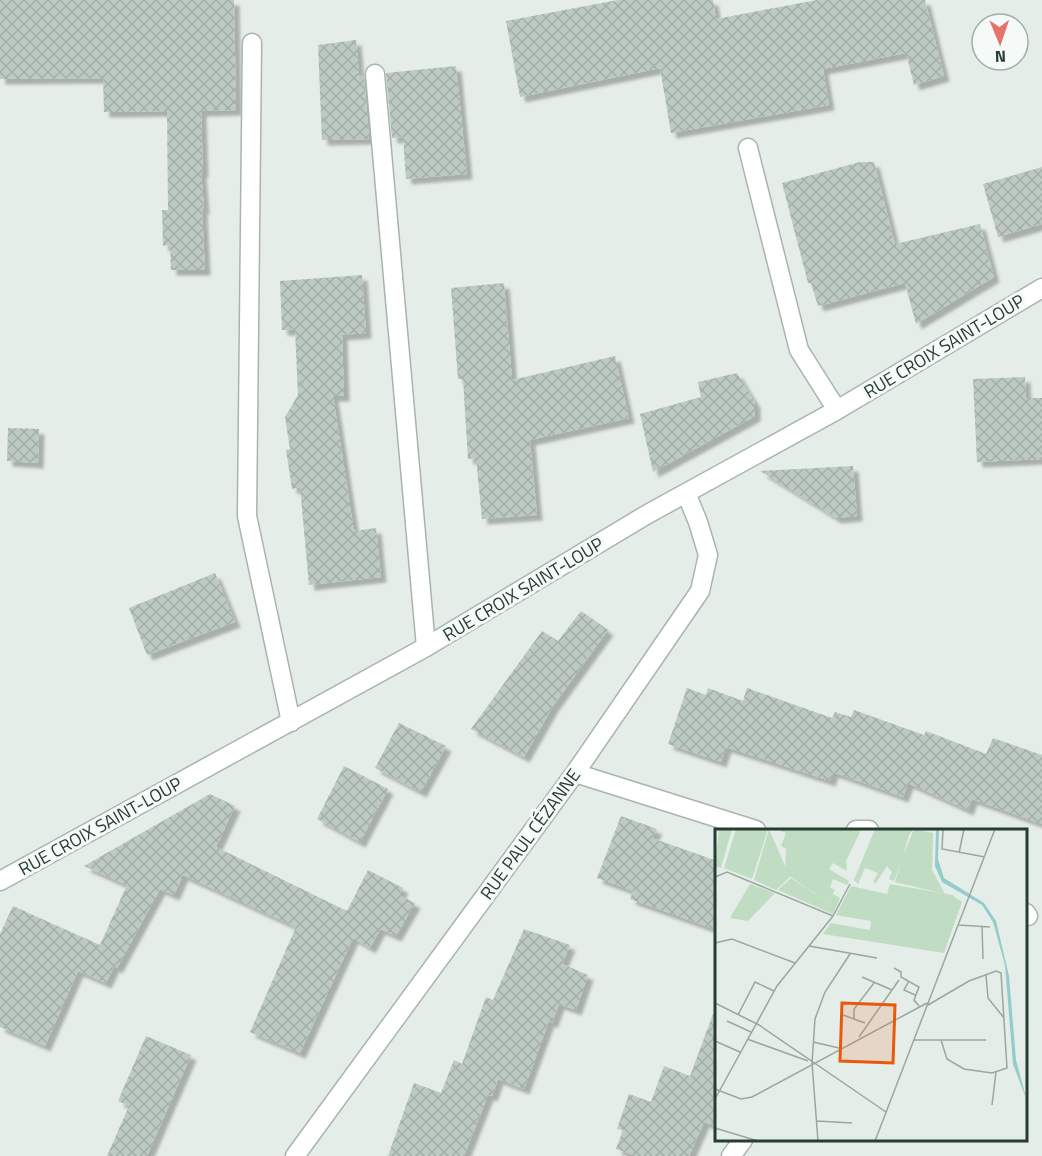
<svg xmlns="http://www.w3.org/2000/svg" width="1042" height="1156" viewBox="0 0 1042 1156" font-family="'Titillium Web',sans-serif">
<defs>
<pattern id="building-cross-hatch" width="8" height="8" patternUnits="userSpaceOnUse" patternTransform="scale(1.5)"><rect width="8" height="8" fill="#bdcac3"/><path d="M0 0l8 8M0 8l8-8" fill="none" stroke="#a2aea8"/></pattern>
<filter id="shadow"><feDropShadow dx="5.5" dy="5.5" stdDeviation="1.5" flood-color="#0004"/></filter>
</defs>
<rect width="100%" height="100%" fill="#e5ede8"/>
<!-- building -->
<path fill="url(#building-cross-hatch)" filter="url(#shadow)" d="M0,0H234L236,110L201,111L203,172H201L204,209H202L205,270H171L170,245L163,246L162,210H168L167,111L104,112L103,78L0,79Z
M618,0H713L716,19L817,0H925L944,76L914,85L906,53L823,69L829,105L671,133L660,68L520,97L506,21Z
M356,40L359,76L364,75L369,139L322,140L318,45Z
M456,66L467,174L406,179L403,137L392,138L386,73Z
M860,162H874L895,244L980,224L994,277L916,324L905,283L818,306L811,283H808L782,183Z
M1042,167V224L998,237L983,184Z
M362,275L366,333L342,335L344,396H333L354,531L376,528L381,577L309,585L300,487L292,489L286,450L290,449L285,417L298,395L295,330H282L280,281Z
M504,283L512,380L615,356L629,418L530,440L537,515L482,519L476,458L468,459L463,379H458L451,288Z
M737,373L755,403V416L653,472L640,414L701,397L698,382Z
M1025,377L1026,398H1042V459L977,462L973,379Z
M8,428L39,429L38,463L7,461Z
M853,466L857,516L836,518L760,471Z
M215,573L235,622L147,655L129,608Z
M581,611L608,630L553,706L524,757L471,729L542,631L558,641Z
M687,688L706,695L708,688L743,701L747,688L832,718L835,712L851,717L854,710L924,735L926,731L986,754L993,738L1042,755V824L972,799L968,810L908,783L903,797L833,772L830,781L726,747L721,762L668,744Z
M399,723L446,746L421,792L375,768Z
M344,766L388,789L360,842L317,819Z
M210,794L235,806L216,847L347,911L368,870L403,888L399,895L415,903L396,936L380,929L370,948L353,938L300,1053L250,1032L296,927L183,875L174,895L160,889L117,968L114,966L106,983L78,971L45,1046L0,1027V934L13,906L100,945L127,885L84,866Z
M621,816L657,829L652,838L717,861V930L630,899L633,891L597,878Z
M524,929L570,945L562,964L588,975L576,1010L559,1004L552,1023L549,1021L524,1089L498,1079L492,1096L488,1095L464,1156H388L414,1083L441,1093L454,1060L462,1064L486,997L493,1000Z
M713,1014H717V1127L704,1122L689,1156H637L616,1149L623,1130L617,1129L629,1094L651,1102L664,1066L690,1076Z
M146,1036L191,1055L147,1156H107L129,1106L118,1101Z"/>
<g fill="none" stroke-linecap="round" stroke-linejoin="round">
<defs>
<path id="lane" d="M252,43L247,516L291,722
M375,74L426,647
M748,148L799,350L837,410"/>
<path id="street" d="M575,773L756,830
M856,830H869
M0,881L426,647L646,515L837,410L1042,288
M1026,913L1028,916
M295,1156L575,773L700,591L708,555L698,522L686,493
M731,1156L743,1140"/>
</defs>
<!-- lane casing -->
<use href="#lane" stroke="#a8b5ae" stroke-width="21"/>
<!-- street casing -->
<use href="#street" stroke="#a8b5ae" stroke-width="21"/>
<!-- lane -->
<use href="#lane" stroke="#fff" stroke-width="18"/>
<!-- street -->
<use href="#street" stroke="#fff" stroke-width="18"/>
</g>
<g text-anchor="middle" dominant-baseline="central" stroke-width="6" stroke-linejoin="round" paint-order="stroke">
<!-- street labels -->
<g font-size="18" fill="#263d32" stroke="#f5f9f7">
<text transform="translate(944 346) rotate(-31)">RUE CROIX SAINT-LOUP</text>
<text transform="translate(523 589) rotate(-31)">RUE CROIX SAINT-LOUP</text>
<text transform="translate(100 826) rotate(-29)">RUE CROIX SAINT-LOUP</text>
<text transform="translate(530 834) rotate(-54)">RUE PAUL CÉZANNE</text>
</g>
</g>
<!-- overview -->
<g transform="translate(715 829)">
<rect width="312" height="312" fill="#e5ede8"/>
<path d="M4,0H17L6,39L0,37Z" fill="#c0dcc3"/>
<path d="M61,0L146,1L131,32L132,42L118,34L114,40L134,52L132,56L118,50L115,58L120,61L113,73L70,44L71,20L66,17L71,4Z" fill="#c0dcc3"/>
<path d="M175,55L237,66L247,73L229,124L108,105L116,94L155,101L156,92L121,86L136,57L172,65Z" fill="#c0dcc3"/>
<path d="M21,0H53L37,50L9,39ZM54,0L75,48L61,61L39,51ZM160,0H198L194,6L188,27L199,0L218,4L217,41L230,65L180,53L186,34L179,52L174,50L177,43L172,37L161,54L158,53L163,44L150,39L143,55L139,51ZM76,49L113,73L118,65L125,69L118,85L63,61ZM35,55L60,64L33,92L15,89Z" fill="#c0dcc3"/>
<path d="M221,0H224L223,30L229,49L269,74L281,92L294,147L301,231L312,272L298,235L290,136L278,93L267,76L227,53L220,37Z" fill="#93ccca"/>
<path fill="none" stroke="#99a79f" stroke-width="1.5" d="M228,0L227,20L270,28M244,24L249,0M0,48L12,43L118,87M244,96L275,98M267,97L268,130M0,114L17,110L80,134M94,117L162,129M179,139L186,143V148L204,158L199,171L204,177M271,146L273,169L289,189M147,148L177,161M194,152L189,161L200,166M0,174L44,196L171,283M213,176L254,152L281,142L286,144L292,239L277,244L249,240L232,230L226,211M23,186L40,153L59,162M128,186L150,194M139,190V180L159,154M12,192L36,203M144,208L184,151M32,210L93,232M199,211H271M0,212L25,223M98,213L124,219M0,260L26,270L37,268L212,174M0,270L62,157L118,87L135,55M277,276L281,243M102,292L137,294M0,299L43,312M103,312L97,234L100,190L110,163L135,125M160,312L280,0"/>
<path fill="#e8590c" fill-opacity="0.15" stroke="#e8590c" stroke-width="3" d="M127,174L180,176L178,234L125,232Z"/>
<rect width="312" height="312" fill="none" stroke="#263d32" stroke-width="3"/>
</g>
<!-- north arrow -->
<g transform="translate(1000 42) rotate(178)"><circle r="28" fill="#f5f9f7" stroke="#a2aea8" stroke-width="1.5"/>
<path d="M0-4.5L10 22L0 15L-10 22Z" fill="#e5726b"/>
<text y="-9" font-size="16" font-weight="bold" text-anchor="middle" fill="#263d32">N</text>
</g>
</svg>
